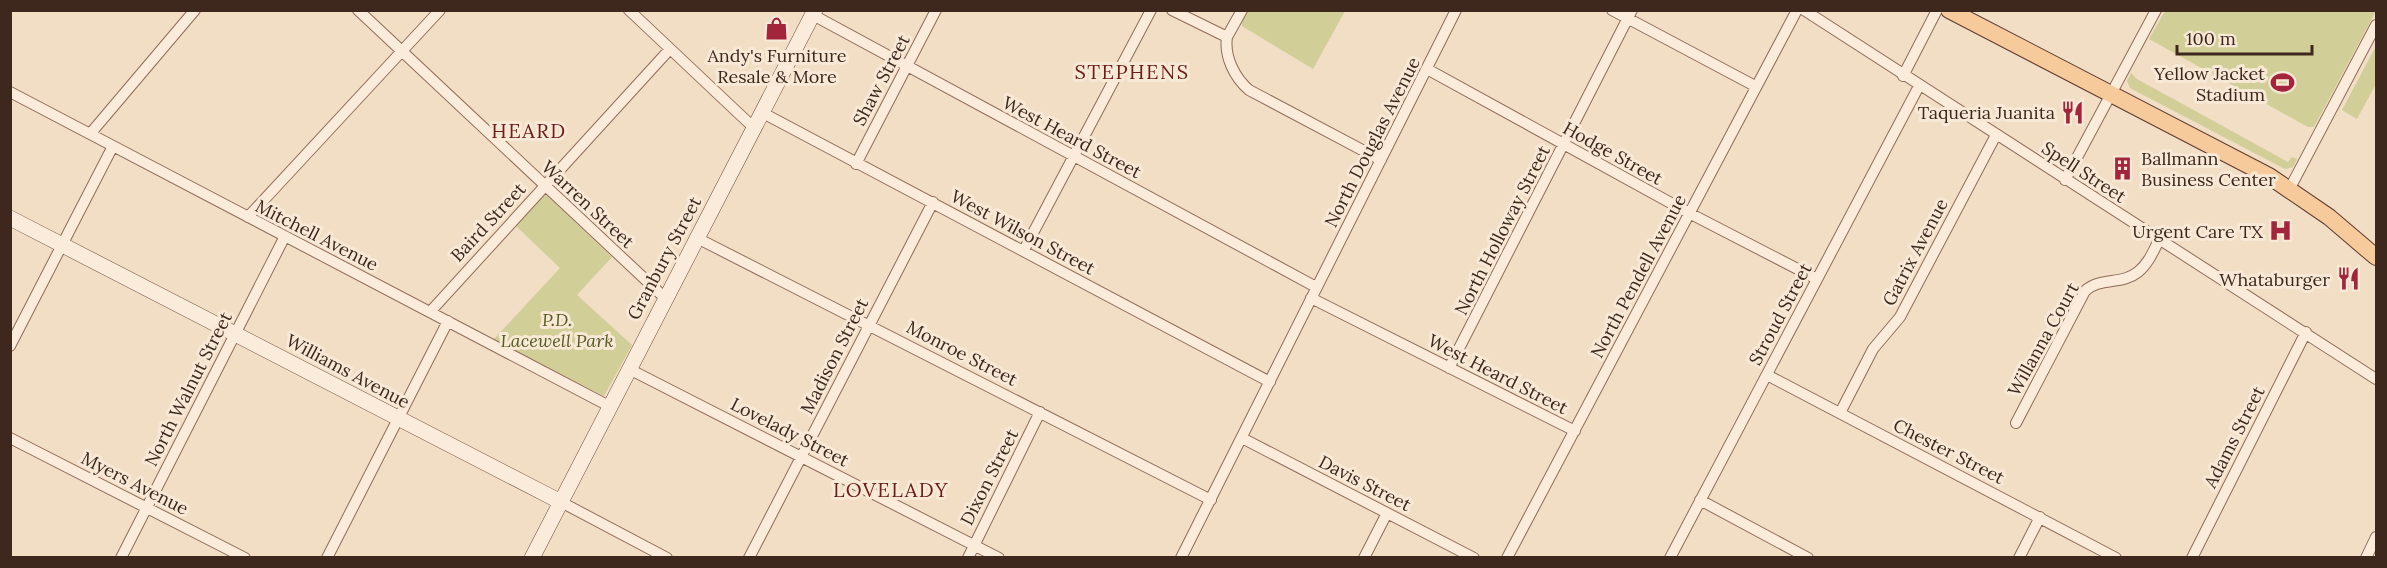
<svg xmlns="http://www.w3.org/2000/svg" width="2387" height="568" viewBox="0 0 2387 568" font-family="Lora,serif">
<rect width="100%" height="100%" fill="#f2ddc5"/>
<!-- green -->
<path fill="#d1ce98" d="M1246,11H1345L1313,69L1242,26V18Z
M2165,11L2376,10V11L2314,127H2308L2149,39Z
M2376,46V84L2357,119L2342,110Z
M2131,73L2137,79L2288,162L2292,157L2297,159L2293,167L2285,169L2130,88L2127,81Z
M545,194L612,257L577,295L632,345L604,396L493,340L560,268L516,226Z"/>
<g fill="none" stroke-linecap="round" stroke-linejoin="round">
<defs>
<path id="street" d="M358,10L665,298
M629,10L753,127
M1172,10L1227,37C1224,57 1235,78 1249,90L1381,160
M1612,10L1755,86
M1804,10L2376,379
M813,15L1316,287
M1227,37L1242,10
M1427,69L1689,213L1817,279
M1903,76L1937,10
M10,92L609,406
M761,112L1270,382
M90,134L195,10
M856,164L936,10
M2065,180L2156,10
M2290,188L2376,25
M248,217L440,10
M697,238L1211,500
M1024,250L1151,10
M1311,298L1575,431
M430,312L670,49
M10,346L113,146
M1449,368L1632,10
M629,369L999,558
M1767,375L2116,558
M1840,413L1873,349L1900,317L1996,135
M2016,423L2085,291C2100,277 2122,285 2138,272C2148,264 2153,252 2159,240
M10,438L245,558
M1242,438L1474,558
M1700,500L1808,558
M561,502L667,558
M121,558L285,236
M327,558L448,321
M749,558L933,202
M968,558L1040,412
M1181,558L1456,10
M1364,558L1387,513
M1507,558L1797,10
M1670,558L1919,86
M2019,558L2040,517
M2192,558L2306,332
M2366,558L2376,537"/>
<path id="secondary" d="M10,218L561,502
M532,558L815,10"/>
<path id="primary" d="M1949,10L2269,176L2329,217L2376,257"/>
</defs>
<!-- street casing -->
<use href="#street" stroke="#8f6c59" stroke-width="12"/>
<!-- secondary casing -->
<use href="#secondary" stroke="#714d3d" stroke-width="16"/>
<!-- primary casing -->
<use href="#primary" stroke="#5c3b2e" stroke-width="18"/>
<!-- street -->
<use href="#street" stroke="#fbebda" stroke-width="10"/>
<!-- secondary -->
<use href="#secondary" stroke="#fbebda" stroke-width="15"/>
<!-- primary -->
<use href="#primary" stroke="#f7ca9b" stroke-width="16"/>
</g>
<!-- icons -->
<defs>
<symbol id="shop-bare" viewBox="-9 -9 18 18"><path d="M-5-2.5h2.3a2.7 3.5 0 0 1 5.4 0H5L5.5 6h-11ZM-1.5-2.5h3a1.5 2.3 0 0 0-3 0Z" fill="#a2253c" stroke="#f8e8d6" stroke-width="2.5" paint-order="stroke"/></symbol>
<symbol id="stadium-bare" viewBox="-9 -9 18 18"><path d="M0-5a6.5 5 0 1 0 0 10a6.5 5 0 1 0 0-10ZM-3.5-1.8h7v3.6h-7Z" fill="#a2253c" stroke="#f8e8d6" stroke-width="2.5" paint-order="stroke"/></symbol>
<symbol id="restaurant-bare" viewBox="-9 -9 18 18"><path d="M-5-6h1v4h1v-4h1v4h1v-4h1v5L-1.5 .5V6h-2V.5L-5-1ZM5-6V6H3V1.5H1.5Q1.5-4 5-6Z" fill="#a2253c" stroke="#f8e8d6" stroke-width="2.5" paint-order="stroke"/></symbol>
<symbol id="building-bare" viewBox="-9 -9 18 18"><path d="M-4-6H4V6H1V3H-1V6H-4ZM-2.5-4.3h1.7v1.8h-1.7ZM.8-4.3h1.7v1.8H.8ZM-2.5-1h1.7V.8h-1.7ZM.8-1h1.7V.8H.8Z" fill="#a2253c" stroke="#f8e8d6" stroke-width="2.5" paint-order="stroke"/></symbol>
<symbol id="hospital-bare" viewBox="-9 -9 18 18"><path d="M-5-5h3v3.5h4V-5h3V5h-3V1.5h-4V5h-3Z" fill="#a2253c" stroke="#f8e8d6" stroke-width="2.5" paint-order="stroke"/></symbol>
</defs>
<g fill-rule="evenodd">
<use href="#shop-bare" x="760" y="12" width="33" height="33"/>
<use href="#stadium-bare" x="2266" y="66" width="33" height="33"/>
<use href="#restaurant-bare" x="2056" y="96" width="33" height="33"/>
<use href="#building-bare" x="2106" y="152" width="33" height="33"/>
<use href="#hospital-bare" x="2264" y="214" width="33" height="33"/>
<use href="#restaurant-bare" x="2332" y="262" width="33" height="33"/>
</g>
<g text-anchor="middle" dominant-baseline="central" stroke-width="6" stroke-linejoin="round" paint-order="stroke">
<!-- poi labels -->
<g font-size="18" fill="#3e281e" stroke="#f8e8d6" text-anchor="end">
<text x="777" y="55" text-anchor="middle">Andy's Furniture<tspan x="777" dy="21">Resale &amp; More</tspan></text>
<text x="2265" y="73">Yellow Jacket<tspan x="2265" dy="21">Stadium</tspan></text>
<text x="2055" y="112">Taqueria Juanita</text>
<text x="2141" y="158" text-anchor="start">Ballmann<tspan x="2141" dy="21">Business Center</tspan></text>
<text x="2263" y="231">Urgent Care TX</text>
<text x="2330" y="279">Whataburger</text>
</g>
<!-- street labels -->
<g font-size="18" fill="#3e281e" stroke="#f8e8d6">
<text transform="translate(881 80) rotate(-62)">Shaw Street</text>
<text transform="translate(1072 137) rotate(28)">West Heard Street</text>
<text transform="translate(1372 142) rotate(-63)">North Douglas Avenue</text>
<text transform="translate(1613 153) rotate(29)">Hodge Street</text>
<text transform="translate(2084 172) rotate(33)">Spell Street</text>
<text transform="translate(588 204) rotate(43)">Warren Street</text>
<text transform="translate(488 222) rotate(-47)">Baird Street</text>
<text transform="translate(1502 230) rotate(-63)">North Holloway Street</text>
<text transform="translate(1023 232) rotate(28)">West Wilson Street</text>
<text transform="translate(317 235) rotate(27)">Mitchell Avenue</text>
<text transform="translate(1915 252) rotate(-62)">Gatrix Avenue</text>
<text transform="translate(664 258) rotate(-62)">Granbury Street</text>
<text transform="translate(1638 276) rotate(-62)">North Pendell Avenue</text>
<text transform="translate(1780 314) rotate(-62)">Stroud Street</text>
<text transform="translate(2043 339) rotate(-61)">Willanna Court</text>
<text transform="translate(962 353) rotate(27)">Monroe Street</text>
<text transform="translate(834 356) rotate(-63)">Madison Street</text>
<text transform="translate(348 371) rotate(28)">Williams Avenue</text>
<text transform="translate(1498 374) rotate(27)">West Heard Street</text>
<text transform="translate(188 389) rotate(-63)">North Walnut Street</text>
<text transform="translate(790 432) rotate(27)">Lovelady Street</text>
<text transform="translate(2234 437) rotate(-63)">Adams Street</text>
<text transform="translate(1949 451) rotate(27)">Chester Street</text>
<text transform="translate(989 477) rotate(-63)">Dixon Street</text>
<text transform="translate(135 483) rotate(27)">Myers Avenue</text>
<text transform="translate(1365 483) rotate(27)">Davis Street</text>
</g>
<!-- park labels -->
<g font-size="18" font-style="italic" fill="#575c23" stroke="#f8e8d6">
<text x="557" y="319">P.D.<tspan x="557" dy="21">Lacewell Park</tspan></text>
</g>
<!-- neighbourhood labels -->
<g font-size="20" letter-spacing="1.5" fill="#6e1d1a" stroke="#f8e8d6">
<text x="1132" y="71">STEPHENS</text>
<text x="529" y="130">HEARD</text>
<text x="891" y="489">LOVELADY</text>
</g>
</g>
<!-- border -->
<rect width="2387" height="568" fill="none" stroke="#3e281e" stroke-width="24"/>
<!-- scale -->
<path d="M2177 45v9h135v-9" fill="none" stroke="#3e281e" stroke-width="3"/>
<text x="2186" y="45" font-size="18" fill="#3e281e" stroke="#f8e8d6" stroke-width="4.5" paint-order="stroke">100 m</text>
</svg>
